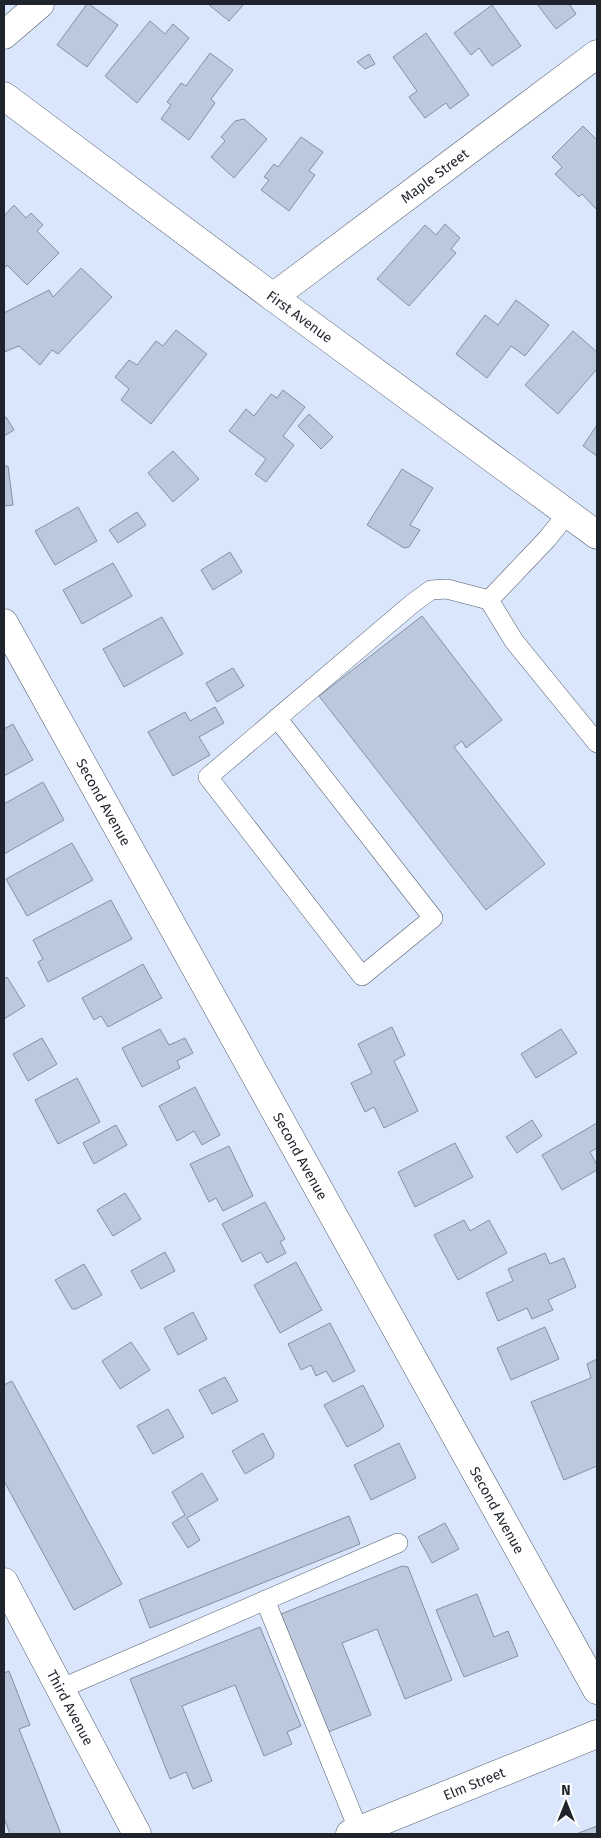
<svg xmlns="http://www.w3.org/2000/svg" width="601" height="1838" viewBox="0 0 601 1838" font-family="'Fira Sans',sans-serif">
<rect width="100%" height="100%" fill="#dae6fb"/>
<!-- building -->
<path fill="#bcc8dc" stroke="#8590a3" d="M87,4H89L118,25L87,67L57,45Z
M208,4H244L229,21Z
M537,4H572L570,5L576,14L556,29Z
M492,5L521,46L492,66L479,48L471,55L454,33Z
M150,21L165,34L173,24L189,38L137,103L105,76Z
M426,33L469,95L450,109L446,103L425,118L409,97L417,91L393,57Z
M210,53L233,70L211,99L215,103L189,140L161,119L171,105L167,102L181,83L186,86Z
M369,54L375,64L365,69L357,62Z
M244,119L267,139L234,178L211,157L225,141L221,137L235,121Z
M583,126L597,140V210L582,194L579,197L555,174L562,167L552,157Z
M301,137L323,152L309,171L315,175L289,211L261,190L269,180L264,177L274,164L278,167Z
M14,205L26,218L31,213L43,225L37,231L59,253L27,285L7,265L4,269V216Z
M445,224L460,238L451,249L456,253L409,306L377,279L425,225L436,235Z
M81,268L112,297L58,354L52,350L40,365L19,346L4,352V313L49,290L53,297Z
M516,300L549,325L525,356L511,346L487,378L456,354L485,315L498,325Z
M176,330L207,354L151,424L121,400L129,389L115,377L129,360L137,365L156,341L163,346Z
M573,331L597,352V369L558,414L525,385Z
M283,390L305,407L283,436L294,445L266,482L255,474L266,459L229,431L246,409L254,416L271,394L277,398Z
M309,414L333,437L321,449L298,426Z
M6,417L14,430L4,436V418Z
M597,425V456L583,446Z
M173,451L199,479L173,502L148,473Z
M4,466H8L13,505L4,506Z
M402,469L433,488L410,525L420,530L409,547L404,548L367,525Z
M78,507L97,541L55,565L35,531Z
M137,512L146,525L118,543L109,530Z
M230,552L242,572L213,590L201,570Z
M113,563L132,596L82,624L63,590Z
M422,616L502,720L466,748L462,741L454,747L545,864L486,910L319,696Z
M162,617L183,654L124,687L103,649Z
M233,668L244,686L217,702L206,683Z
M215,707L224,723L199,737L210,755L173,776L148,732L185,712L190,721Z
M13,724L33,760L4,776V729Z
M43,782L64,820L4,854V804Z
M72,843L93,880L27,916L6,879Z
M111,900L132,939L48,982L38,962L43,959L33,940Z
M143,964L162,998L108,1027L101,1016L94,1020L82,998Z
M7,977L25,1006L4,1019V979Z
M392,1027L405,1055L394,1061L418,1111L384,1128L374,1107L365,1112L351,1083L372,1073L358,1044Z
M160,1029L169,1045L185,1038L193,1053L177,1061L180,1068L142,1087L122,1048Z
M561,1029L577,1053L536,1078L521,1054Z
M42,1038L57,1064L28,1081L13,1054Z
M77,1078L100,1122L58,1144L35,1100Z
M195,1087L220,1135L202,1145L194,1131L177,1141L159,1106Z
M532,1120L542,1136L517,1153L506,1137Z
M597,1123V1148L590,1152L597,1165V1170L562,1190L542,1155Z
M116,1125L127,1145L94,1164L83,1143Z
M455,1143L473,1177L415,1207L398,1172Z
M229,1146L253,1196L223,1211L216,1198L209,1202L190,1164Z
M125,1193L141,1219L113,1236L97,1210Z
M265,1202L285,1239L280,1242L286,1253L267,1263L261,1252L242,1262L222,1224Z
M464,1220L470,1231L489,1220L507,1253L458,1280L434,1235Z
M165,1252L175,1271L141,1289L131,1271Z
M545,1253L550,1264L564,1258L576,1287L548,1300L553,1310L532,1319L527,1308L498,1321L486,1293L513,1281L508,1269Z
M296,1262L322,1310L280,1333L254,1285Z
M84,1264L102,1295L76,1309H72L55,1280Z
M193,1312L207,1339L178,1355L164,1328Z
M330,1323L355,1371L333,1382L326,1371L316,1376L311,1365L301,1370L288,1344Z
M545,1327L559,1359L511,1380L497,1348Z
M131,1342L150,1370L120,1389L102,1361Z
M597,1359V1466L564,1480L531,1402L591,1378L587,1364Z
M225,1377L238,1401L212,1414L199,1390Z
M12,1381L122,1584L74,1610L4,1481V1385Z
M363,1385L384,1426L380,1430L347,1447L324,1405Z
M168,1409L184,1437L153,1454L137,1426Z
M263,1433L274,1454L273,1458L245,1474L232,1451Z
M399,1443L416,1478L371,1500L354,1465Z
M202,1473L218,1500L187,1518L200,1540L188,1548L172,1523L185,1515L172,1492Z
M349,1516L360,1544L150,1628L139,1600Z
M445,1523L459,1549L432,1563L418,1537Z
M402,1566L408,1567L452,1680L405,1699L377,1629L342,1643L371,1715L328,1732L281,1614Z
M477,1594L494,1637L508,1631L518,1656L464,1677L436,1610Z
M260,1627L301,1726L287,1732L292,1744L264,1756L235,1685L182,1706L212,1781L193,1789L186,1772L170,1779L130,1679Z
M9,1671L30,1725L19,1729L61,1834H10L4,1818V1673Z
M597,1826V1834H576Z"/>
<g fill="none" stroke-linecap="round" stroke-linejoin="round">
<defs>
<path id="lane" d="M489,600L514,641L597,743
M277,718L433,918L362,976L208,777L413,603L431,590L447,589L489,600L547,539L568,513
M265,1600L359,1831
M60,1689L398,1543"/>
<g id="street">
<path d="M4,35L40,4"/>
<path id="s1" d="M273,297L597,54"/>
<path id="s2" d="M4,623L597,1690"/>
<path id="s3" d="M4,1582L137,1834"/>
</g>
<g id="secondary">
<path id="s4" d="M4,96L273,297L597,535"/>
<path id="s5" d="M350,1834L597,1734"/>
</g>
</defs>
<!-- lane casing -->
<use href="#lane" stroke="#525c6e" stroke-width="20"/>
<!-- street casing -->
<use href="#street" stroke="#525c6e" stroke-width="29"/>
<!-- secondary casing -->
<use href="#secondary" stroke="#525c6e" stroke-width="29"/>
<!-- lane -->
<use href="#lane" stroke="#fff" stroke-width="19"/>
<!-- street -->
<use href="#street" stroke="#fff" stroke-width="28"/>
<!-- secondary -->
<use href="#secondary" stroke="#fff" stroke-width="28"/>
</g>
<g text-anchor="middle" dominant-baseline="central" stroke-width="5" stroke-linejoin="round" paint-order="stroke">
<!-- street labels -->
<g font-size="14" fill="#1f232b" stroke="#fff">
<text stroke="none"><textPath href="#s1" startOffset="202">Maple Street</textPath></text>
<text stroke="none"><textPath href="#s4" startOffset="369">First Avenue</textPath></text>
<text stroke="none"><textPath href="#s2" startOffset="205">Second Avenue</textPath></text>
<text stroke="none"><textPath href="#s2" startOffset="610">Second Avenue</textPath></text>
<text stroke="none"><textPath href="#s2" startOffset="1015">Second Avenue</textPath></text>
<text stroke="none"><textPath href="#s3" startOffset="142">Third Avenue</textPath></text>
<text stroke="none"><textPath href="#s5" startOffset="134">Elm Street</textPath></text>
</g>
</g>
<!-- border -->
<rect width="601" height="1838" fill="none" stroke="#1f232b" stroke-width="10"/>
<!-- north arrow -->
<g transform="translate(566 1803)" stroke="#ffffff" stroke-width="4" paint-order="stroke">
<path d="M0-4L9 19L0 12L-9 19Z" fill="#1f232b"/>
<text y="-8" font-size="14" font-weight="bold" text-anchor="middle" fill="#1f232b">N</text>
</g>
</svg>
